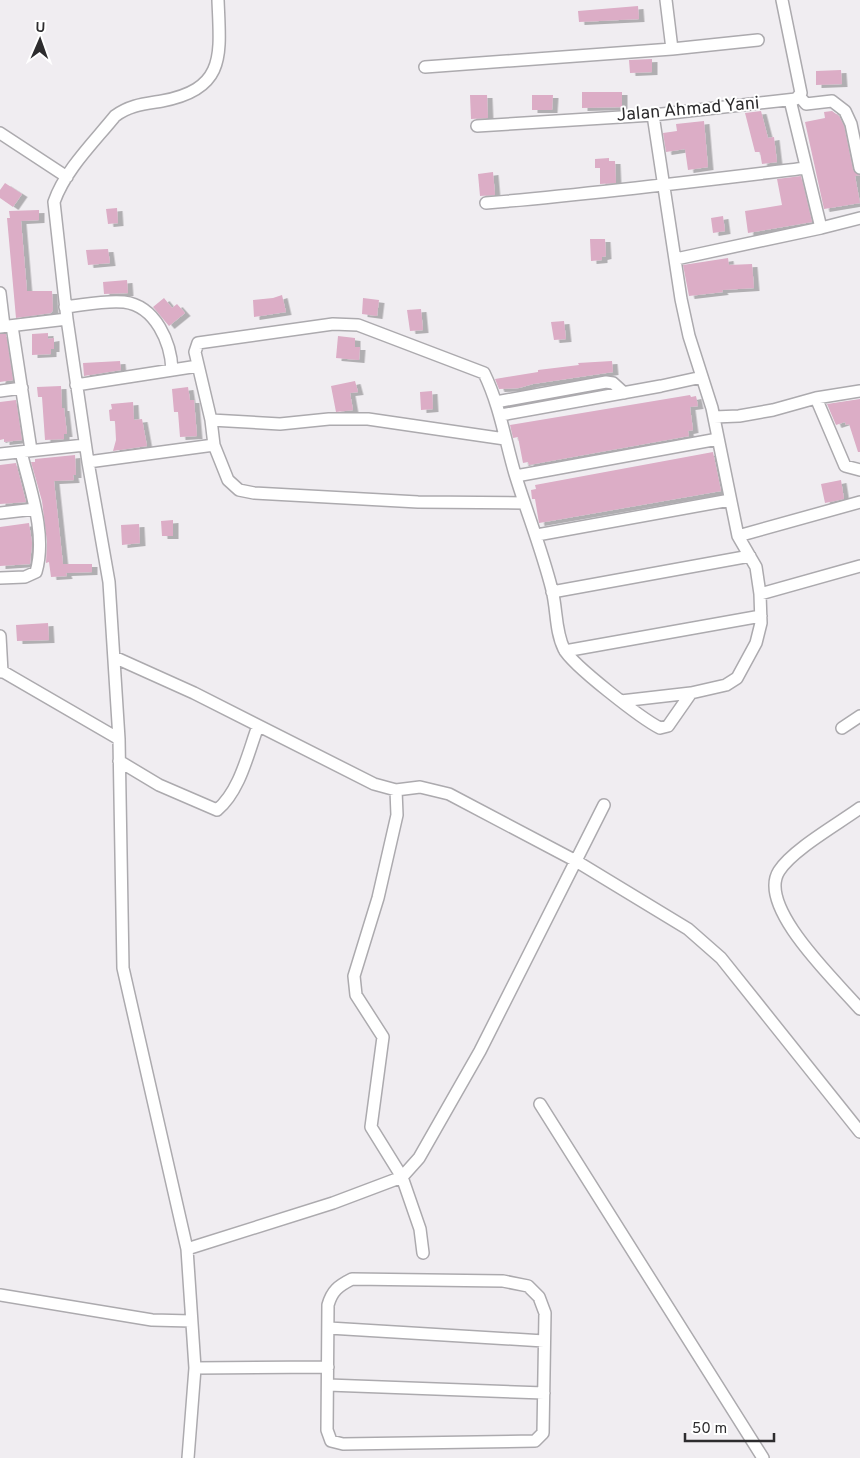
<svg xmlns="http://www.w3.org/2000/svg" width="860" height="1458" viewBox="0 0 860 1458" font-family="Overpass,sans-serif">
<defs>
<filter id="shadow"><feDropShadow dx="5.5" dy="3" stdDeviation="0" flood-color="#0004"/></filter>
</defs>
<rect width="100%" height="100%" fill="#f0edf1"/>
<!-- building -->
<path fill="#dcadc6" filter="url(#shadow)" d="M638,6L639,19L579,22L578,11Z
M652,59V72L630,73L629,60Z
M841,70L842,84L816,85V71Z
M582,92H622V107L582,108Z
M470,95H487L488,118L471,119Z
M532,95H553L552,110H532Z
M761,111L768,138L774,137L777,162L762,164L760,152H755L745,113Z
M832,111L839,116L844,126L853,170L860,175L855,176L860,203L824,209L805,122L825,118L824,112Z
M704,121L708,167L688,170L685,149L666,152L663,133L677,131L676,124Z
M609,158V161H615L616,183L600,184V168H595V159Z
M493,172L495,195L480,196L478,174Z
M801,176L812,222L748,233L745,211L782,205L777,179Z
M5,183L22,194L13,207L0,198V190Z
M117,208L118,223L108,224L106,209Z
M39,210V220L21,221L27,291H52L53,310L51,313L16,318L7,218H10L9,211Z
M723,216L725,231L713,233L711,218Z
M590,239H605L606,256L602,257V260L591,261Z
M108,249L110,263L88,265L86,250Z
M728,258L729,265L752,264L754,288L722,290L723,292L689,296L683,265Z
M127,280L128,293L104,294L103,282Z
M282,295L286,312L254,317L253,300L273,298Z
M164,298L172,308L177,304L185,313L169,326L153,307Z
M363,298L379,300L377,316L362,314Z
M421,309L423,330L410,331L407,310Z
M564,321L566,339L554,340L551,322Z
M48,333V339L54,338V349H51V354L32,355V334Z
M0,334H6L13,380L0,382Z
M338,336L355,338V347H360L359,360L336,358Z
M120,361L121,370L84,376L83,363Z
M612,361L613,372L533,384L519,388L499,389L495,379L538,372V370L579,365L578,363Z
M355,381L358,392L350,393L353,410L336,412L331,386Z
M61,386L62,408H64L67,434H64V439L45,440L42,397H38L37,387Z
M188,387L190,400H194L197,436L180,437L178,412H174L172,389Z
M432,391L433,409L421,410L420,392Z
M690,395L691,397L696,396L698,406L690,407L693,430L688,431L689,436L556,460L529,465L528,462L523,463L518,437L513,438L510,425Z
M860,399V452H858L849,424L846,425L845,422L836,425L827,404Z
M16,400L22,440L4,442V439L0,440V402Z
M133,402L134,420L142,419L147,446L113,451L116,440L115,421H110L109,410L112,409L111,404Z
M713,452L721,491L539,523L535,499H532L531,490L536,489L535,485Z
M75,455L76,475H73L74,480L54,481L63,564H92V572L66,573L67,576L51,577L49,562L46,563L47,542L42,501L31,462H35V459Z
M16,463L26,502L0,504V465Z
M841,480L844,499L825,503L821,484Z
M173,520V536H162L161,521Z
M29,523L32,543L30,564L0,566V527Z
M139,524L140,543L122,545L121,525Z
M48,623L49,640L17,641L16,625Z"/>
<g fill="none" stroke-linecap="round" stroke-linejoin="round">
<defs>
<path id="minor" d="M672,49L758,40
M425,67L672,49L666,0
M800,97L806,104L832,101L845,111L851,124L860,168
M790,100L821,228L860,218
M477,126L653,115L796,99L801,93L782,0
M0,133L67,177
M486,203C594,194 699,181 806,168
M676,259L821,228
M0,293L4,326
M65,307C84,305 105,300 124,302C156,306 171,343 172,370
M12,326L31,450
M0,327L67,319
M76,385L198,366
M0,391L22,388
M816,398L845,466L860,470
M496,402L606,382L613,383L624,393
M501,415L661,386L702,377
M714,417L739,416L773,410L816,398L860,391
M211,420L280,424L329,419H368L505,439
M0,454L85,445
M88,462L214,445
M516,476L718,439
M524,503L418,502L254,493L239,490L228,480L214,445L211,420L195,352L198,343L333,324L358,325L484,373C500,406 505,440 515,474C527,513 542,550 552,590C557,609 555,631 564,649C572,665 642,719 660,728L668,726L691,693L726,685L737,678L756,643L761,623L760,594L756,567L738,536L712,408L689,336L681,299L653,115
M0,513L35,509
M537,535L730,500
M738,536L860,502
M0,578L25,577L36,572C47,534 30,489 21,452
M552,592L750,556
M760,594L860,566
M0,636L2,672
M565,651L761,616
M114,657L194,693L374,784L396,790L420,787L449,794L576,861L688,929L721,958L860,1132
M0,670L119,739
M621,701L691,693
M842,728L860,716
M119,761L159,785L217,810C240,791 248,753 258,726
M396,790L397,815L378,898L354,976L356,995L383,1037L371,1127L402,1177L420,1229L423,1253
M860,808C838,824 792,850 779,871C756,907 838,983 860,1009
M540,1104L763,1458
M187,1249L333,1203L402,1177L419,1158L480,1051L604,805
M352,1279L503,1281L528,1286L539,1297L545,1313L543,1433L535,1441L343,1444L331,1441L327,1430L328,1305C332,1291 338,1286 352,1279Z
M0,1295L152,1320L191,1321
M329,1328L544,1341
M195,1368L328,1367
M328,1385L544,1393
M188,1458L195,1368L187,1249L123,968L119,739L109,582L88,462L67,319L54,202C65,170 94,142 115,116C130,105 144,104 162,101C227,89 220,54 218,0"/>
</defs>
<!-- minor casing -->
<use href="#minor" stroke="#acaaae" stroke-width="14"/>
<!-- minor -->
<use href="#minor" stroke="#fff" stroke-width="11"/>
</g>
<g text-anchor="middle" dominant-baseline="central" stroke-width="4" stroke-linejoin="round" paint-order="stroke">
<!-- street labels -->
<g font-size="18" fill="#2d2c2e" stroke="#fff">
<text transform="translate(688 110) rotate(-5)">Jalan Ahmad Yani</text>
</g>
</g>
<!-- north arrow -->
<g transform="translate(40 40) rotate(2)" stroke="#ffffff" stroke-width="4" paint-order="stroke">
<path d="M0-4L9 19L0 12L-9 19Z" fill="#2d2c2e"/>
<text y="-8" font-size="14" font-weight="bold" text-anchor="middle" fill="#2d2c2e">U</text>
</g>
<!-- scale -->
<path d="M685 1433v8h89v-8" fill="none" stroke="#2d2c2e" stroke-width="2.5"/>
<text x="692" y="1433" font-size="15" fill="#2d2c2e" stroke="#ffffff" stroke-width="4" paint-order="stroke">50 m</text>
</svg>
